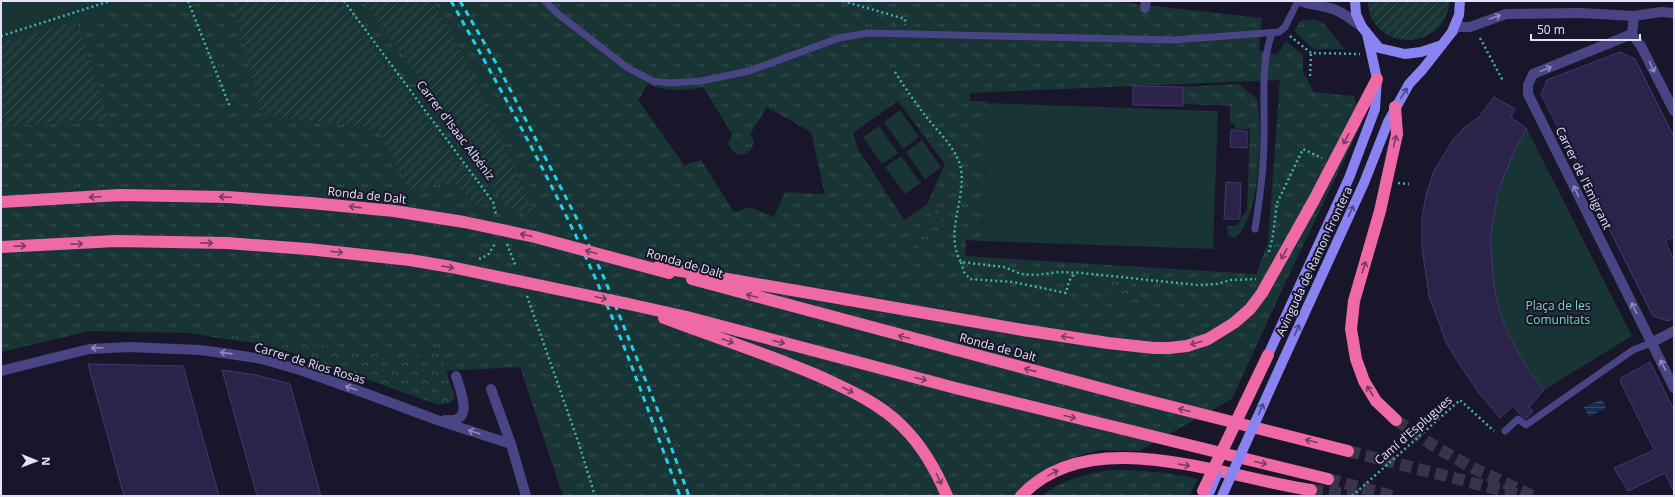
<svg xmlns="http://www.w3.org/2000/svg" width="1675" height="497" viewBox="0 0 1675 497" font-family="'Open Sans',sans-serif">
<defs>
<pattern id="grass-tufts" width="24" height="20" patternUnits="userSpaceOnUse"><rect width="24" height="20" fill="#183434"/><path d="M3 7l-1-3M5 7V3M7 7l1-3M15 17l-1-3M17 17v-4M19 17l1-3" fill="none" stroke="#395152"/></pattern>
<pattern id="forest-crowns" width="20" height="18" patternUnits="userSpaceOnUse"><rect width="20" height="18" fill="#183434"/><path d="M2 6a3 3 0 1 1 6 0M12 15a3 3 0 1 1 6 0" fill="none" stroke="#395152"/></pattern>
<pattern id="garden-furrows" width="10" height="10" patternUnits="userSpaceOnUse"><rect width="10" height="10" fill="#183434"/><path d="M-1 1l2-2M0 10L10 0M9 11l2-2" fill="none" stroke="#395152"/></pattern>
<pattern id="water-rules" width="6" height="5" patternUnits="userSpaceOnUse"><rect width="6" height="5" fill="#182d50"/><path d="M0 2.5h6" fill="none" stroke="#394b6a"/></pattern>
</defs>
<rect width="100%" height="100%" fill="#19152b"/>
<!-- grass -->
<path fill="url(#grass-tufts)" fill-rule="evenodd" d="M1,1H1109L1262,18L1259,50L1277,55L1286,41L1303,55V72L1314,92L1354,96L1362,123L1286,281L1232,399L1139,451L1100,450L1068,459L1036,477L1015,496H563L520,367L445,371L438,349L405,358L215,331H198L188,333L90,331L1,352ZM1280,80L1268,242L1256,274L965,256L966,240L982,241L987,103V101H970V93ZM648,84C667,92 683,91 703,87L732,134L728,143C734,159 751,159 754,141L750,134L767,107L811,132L825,194L785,192L774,217L750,207L734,212L701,160L684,165L638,100ZM898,101L945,164L927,204L904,220L858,149L853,133Z
M1301,20H1316L1323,23L1345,49H1313L1294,31Z
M1239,84L1257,99C1263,130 1261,217 1235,238L1228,236L1227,226H1235L1239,223L1247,210L1250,129H1235V124L1230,123V106L1183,104V87Z
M1112,470C1141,470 1169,472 1198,479L1189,496H1042C1063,479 1086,474 1112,470Z"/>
<!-- forest -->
<path fill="url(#forest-crowns)" d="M936,210L941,211C950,233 938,252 914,248L911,244L912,239C923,234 929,224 932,212Z
M1114,274H1123L1129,281L1140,303L1134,309L1124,305C1119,296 1117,292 1106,292L1098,283V279Z
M198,331H215L271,338L405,358L439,349L455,398L449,403L439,405L293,353L265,345L188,333Z"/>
<!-- park -->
<path fill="#183434" d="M1,1H143L1,45Z
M987,103L1218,111L1213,249L982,241Z
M900,110L919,137L903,149L884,122Z
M879,126L898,153L882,164L863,137Z
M1527,129L1632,336L1544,390C1479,311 1473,216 1527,129Z
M922,140L941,167L925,179L906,152Z
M901,156L921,183L905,194L885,167Z"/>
<!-- garden -->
<path fill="url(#garden-furrows)" d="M232,1H341L490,206L470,203L456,182L409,190L379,131C340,120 299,124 261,114Z
M363,1H433C473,68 503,142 534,214L505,207L478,160Z
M1368,1H1450C1448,10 1446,20 1440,26C1415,53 1368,39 1368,1Z
M77,21L110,122L87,120L1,128V43Z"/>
<!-- water -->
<path fill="url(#water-rules)" d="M1602,399L1606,408L1589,417L1584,407Z"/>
<!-- building -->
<path fill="#2b234a" stroke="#443773" d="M1620,52L1635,59L1674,137V237L1665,241L1674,260V318L1668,321L1653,316L1541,94L1547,80Z
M1133,86L1183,87V106L1133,105Z
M1494,97L1515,109L1511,117L1527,129L1516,147L1498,191L1490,240L1494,286L1499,309L1507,332L1529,371L1544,390L1529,407L1533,411L1526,419L1520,414L1513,406L1500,418L1479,393L1458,362L1446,342L1429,296L1422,247V218L1426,195L1434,171L1452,141L1465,127L1479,117Z
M1231,130L1247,131V148L1230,147Z
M1226,182L1241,183L1240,219H1224Z
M1650,362L1674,410V492L1665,473L1628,491L1614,468L1654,450L1620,381L1622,380L1621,378Z
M88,364L183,366L219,496H124Z
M222,370L256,375L290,384L321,496H257Z"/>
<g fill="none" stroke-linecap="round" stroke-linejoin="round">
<!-- highway-tunnel -->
<path stroke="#38344a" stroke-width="12" stroke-dasharray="12 6" stroke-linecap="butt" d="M1396,420L1434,446L1471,467L1533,496
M1348,451L1524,496
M1328,479L1393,496
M1311,490L1363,496"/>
<!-- path -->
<path stroke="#3fb2ae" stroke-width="2.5" stroke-dasharray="2 3" stroke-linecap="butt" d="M188,1L230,107
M344,1L493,202L496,215
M843,1L905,19V25
M1,36L110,1
M1290,36L1311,53L1360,54
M1480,38L1503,81
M895,72C905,88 916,104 928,119C940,134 957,149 961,169C966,200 944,233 961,262L1004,267L1021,274L1036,275L1059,272L1082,273L1197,285L1217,284L1231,280L1256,279
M1310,76L1311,53
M1398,183L1409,184
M507,244L516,267
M1269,252L1273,235L1277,203L1303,149L1322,158
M479,259L488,255L496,242
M961,262L964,272L970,279L1013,282L1066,293L1069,281L1075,273
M527,296L579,444L595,496
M1352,496L1460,400L1494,431"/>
<!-- lane -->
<path stroke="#494584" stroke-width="7" d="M545,1L558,14L628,68L653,81L669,83L701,81L749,71L839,38L868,33L1174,40L1279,32L1285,27L1298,1
M1255,229C1260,198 1264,167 1264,137C1265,102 1260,66 1272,33
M1505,431L1518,419L1526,425L1633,350L1651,343"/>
<!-- street -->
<path stroke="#494584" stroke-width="10" d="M1301,1C1311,5 1319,5 1329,8C1341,10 1352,20 1362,27
M1145,8L1146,1
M1634,16L1632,34L1641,46L1674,111
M1452,32L1457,27H1470L1506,14L1581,13L1634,16L1661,12L1674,13
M1632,34L1533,74L1528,85V94L1674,388
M1651,343L1674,331
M1,371L89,349L129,347L200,350L230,354L262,359L300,370L370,395L437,420L511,444
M491,389L511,444L526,496
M445,420C449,420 454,421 457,419C471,414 459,386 456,376"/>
<!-- secondary -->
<path stroke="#8883f1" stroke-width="10" d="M1355,1L1356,14L1362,27L1379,48L1405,54L1421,52L1442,45
M1268,355L1349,178L1375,109L1377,79L1367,34
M1281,365L1364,183L1388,122L1409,84L1423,69L1452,32L1459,15L1460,1"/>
<!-- highway -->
<path stroke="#ef69a6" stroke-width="12" d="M1395,107L1397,134L1380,211L1354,301L1351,329L1356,359L1364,381L1376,401L1396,420
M1,202L120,195L227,197L311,203L394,211
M1,247L116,241L227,243L308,249L410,260
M658,267L1023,330L1108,343L1154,348H1169L1187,346L1208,339L1234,323L1250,309L1262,293L1314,200L1377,79
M692,279L1133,397L1348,451
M624,303L687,317L959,389L1328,479
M664,318C717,338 770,355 821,377C849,390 879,403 901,425C922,445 936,470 947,496
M1021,496C1090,421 1226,478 1311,490"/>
<!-- rail -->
<path stroke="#22cfe7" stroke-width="3" stroke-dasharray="6 5" stroke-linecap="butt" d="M451,1C503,93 554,185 597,282C628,352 653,424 680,496
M460,1L500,70L576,217L605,280L658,411L689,496"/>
<!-- secondary-bridge -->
<path stroke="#8883f1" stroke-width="10" d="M1210,491L1217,474
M1222,496L1281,365"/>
<!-- highway-bridge -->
<path stroke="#ef69a6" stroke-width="12" d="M394,211L464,222L535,237L669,273
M410,260L451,267L624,303
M1203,491L1268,355"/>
</g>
<!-- one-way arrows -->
<defs><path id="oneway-shaft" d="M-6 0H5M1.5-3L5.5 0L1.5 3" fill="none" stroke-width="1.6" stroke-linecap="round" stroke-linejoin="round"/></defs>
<g stroke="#8f8bba">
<use href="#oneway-shaft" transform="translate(1495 17) rotate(-19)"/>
<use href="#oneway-shaft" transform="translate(1652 67) rotate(64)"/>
<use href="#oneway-shaft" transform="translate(1546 69) rotate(-22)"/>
<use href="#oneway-shaft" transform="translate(1576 191) rotate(-116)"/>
<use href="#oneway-shaft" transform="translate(1634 308) rotate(-116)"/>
<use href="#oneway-shaft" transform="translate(97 348) rotate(178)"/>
<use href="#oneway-shaft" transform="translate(226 353) rotate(-172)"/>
<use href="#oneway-shaft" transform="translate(1663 365) rotate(-117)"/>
<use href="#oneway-shaft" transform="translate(351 388) rotate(-161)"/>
<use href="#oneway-shaft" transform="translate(474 432) rotate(-162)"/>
</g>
<g stroke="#4b4684">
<use href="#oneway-shaft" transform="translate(1404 93) rotate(-58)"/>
<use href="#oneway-shaft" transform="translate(1351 211) rotate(-65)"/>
<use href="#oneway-shaft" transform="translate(1297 330) rotate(-66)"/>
<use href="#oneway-shaft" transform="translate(1261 409) rotate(-66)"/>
</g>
<g stroke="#793b62">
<use href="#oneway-shaft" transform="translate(1346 139) rotate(118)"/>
<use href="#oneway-shaft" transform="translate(1395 141) rotate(-77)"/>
<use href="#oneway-shaft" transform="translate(95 197) rotate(177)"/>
<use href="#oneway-shaft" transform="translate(225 197) rotate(-178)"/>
<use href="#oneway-shaft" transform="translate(355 207) rotate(-174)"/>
<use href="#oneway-shaft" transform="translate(526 235) rotate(-168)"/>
<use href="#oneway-shaft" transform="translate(207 243) rotate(1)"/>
<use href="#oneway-shaft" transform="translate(77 244) rotate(-3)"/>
<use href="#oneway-shaft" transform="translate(20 246) rotate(-2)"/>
<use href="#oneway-shaft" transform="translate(337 252) rotate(6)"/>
<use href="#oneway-shaft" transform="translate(591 252) rotate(-165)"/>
<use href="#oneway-shaft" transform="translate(1284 254) rotate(119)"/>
<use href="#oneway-shaft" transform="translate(448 267) rotate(10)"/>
<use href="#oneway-shaft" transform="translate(1364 267) rotate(-72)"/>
<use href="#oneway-shaft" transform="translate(752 296) rotate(-165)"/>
<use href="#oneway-shaft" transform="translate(601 298) rotate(12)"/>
<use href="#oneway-shaft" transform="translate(904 337) rotate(-165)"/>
<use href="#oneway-shaft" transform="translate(1067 337) rotate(-171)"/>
<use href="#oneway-shaft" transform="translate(728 341) rotate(20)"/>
<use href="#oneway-shaft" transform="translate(779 342) rotate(15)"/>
<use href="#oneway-shaft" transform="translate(1196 343) rotate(163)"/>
<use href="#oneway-shaft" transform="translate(1030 370) rotate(-165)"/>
<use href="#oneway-shaft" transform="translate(921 379) rotate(15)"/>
<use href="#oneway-shaft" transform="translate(848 390) rotate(27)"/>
<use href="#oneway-shaft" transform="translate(1370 391) rotate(-122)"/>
<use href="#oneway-shaft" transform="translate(1184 410) rotate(-166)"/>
<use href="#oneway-shaft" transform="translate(1070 417) rotate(14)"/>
<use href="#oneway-shaft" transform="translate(1311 441) rotate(-166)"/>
<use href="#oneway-shaft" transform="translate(1261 463) rotate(14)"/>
<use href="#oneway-shaft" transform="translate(1184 465) rotate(10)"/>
<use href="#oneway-shaft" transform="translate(1053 473) rotate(-29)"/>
<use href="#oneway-shaft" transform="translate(939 479) rotate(64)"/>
</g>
<g text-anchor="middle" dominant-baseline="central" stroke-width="4" stroke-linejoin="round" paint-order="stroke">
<!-- street labels -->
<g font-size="12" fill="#e5e1fc" stroke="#19152b">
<text transform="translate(456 130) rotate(53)">Carrer d'Isaac Albéniz</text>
<text transform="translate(1584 178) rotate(64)">Carrer de l'Emigrant</text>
<text transform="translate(367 195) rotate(6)">Ronda de Dalt</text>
<text transform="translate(1314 261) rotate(-65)">Avinguda de Ramon Frontera</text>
<text transform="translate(685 263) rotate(16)">Ronda de Dalt</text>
<text transform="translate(998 347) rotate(15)">Ronda de Dalt</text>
<text transform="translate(310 363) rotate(17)">Carrer de Rios Rosas</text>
<text transform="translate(1413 430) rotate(-41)">Camí d'Esplugues</text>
</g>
<!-- park labels -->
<g font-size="12" fill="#73d6bf" stroke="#19152b">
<text x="1558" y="305">Plaça de les<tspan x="1558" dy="14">Comunitats</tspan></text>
</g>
</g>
<!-- border -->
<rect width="1675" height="497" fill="none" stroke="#e5e1fc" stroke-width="4"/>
<!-- north arrow -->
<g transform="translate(36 461) rotate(91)" stroke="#19152b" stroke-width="3" paint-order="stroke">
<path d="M0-3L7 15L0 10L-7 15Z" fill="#e5e1fc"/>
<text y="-6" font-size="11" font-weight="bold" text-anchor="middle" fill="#e5e1fc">N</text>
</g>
<!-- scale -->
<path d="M1531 34v6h109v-6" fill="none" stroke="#e5e1fc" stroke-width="2"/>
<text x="1537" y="34" font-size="12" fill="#e5e1fc" stroke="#19152b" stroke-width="3" paint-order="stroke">50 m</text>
</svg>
